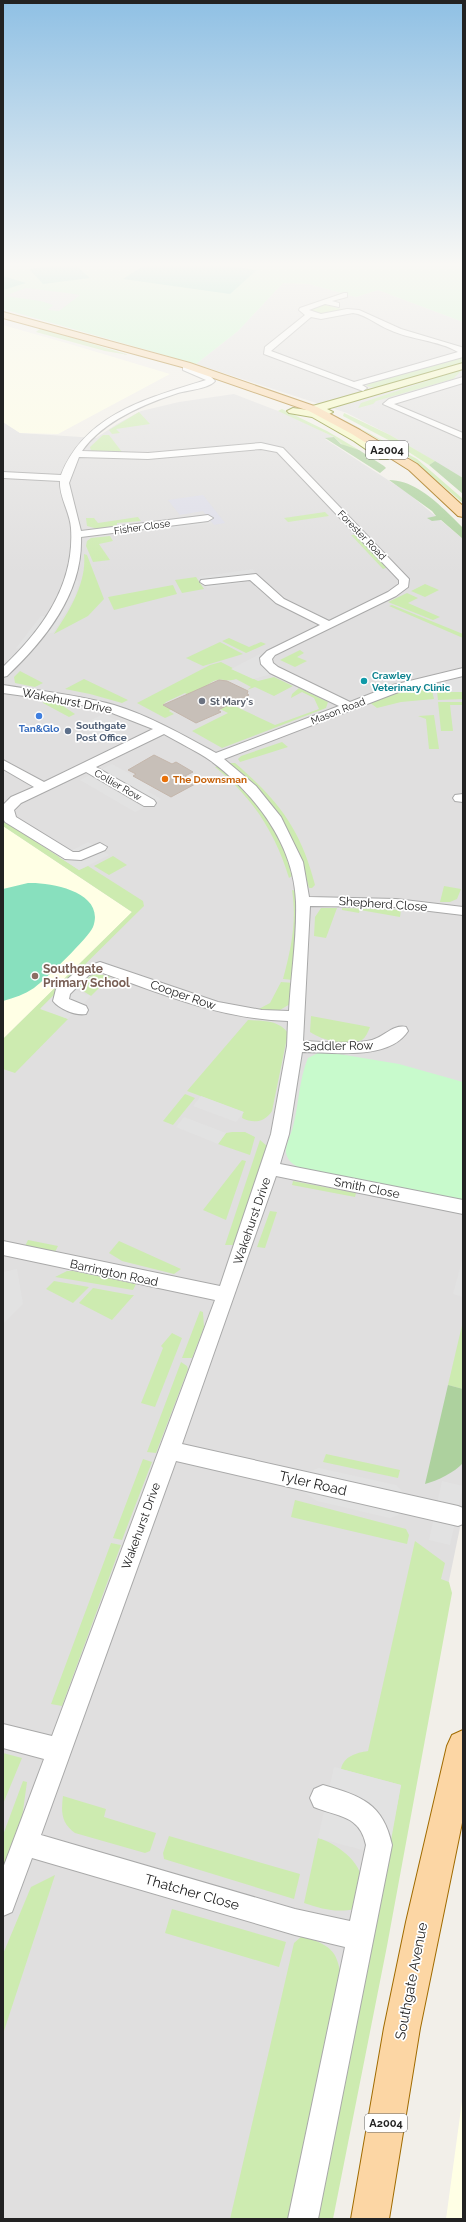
<svg xmlns="http://www.w3.org/2000/svg" width="466" height="2222" viewBox="0 0 466 2222" font-family="Raleway,sans-serif">
<rect width="100%" height="100%" fill="#f2efe9"/>
<!-- residential -->
<path fill="#e0dfdf" d="M283,283L309,284L356,297L378,290L463,322V478L390,435L347,413L196,364L238,331Z
M234,394L286,414L334,437L325,439L408,493L463,539V1513L317,2219H3V422L20,433L96,438L117,424L141,411L179,402Z"/>
<!-- education -->
<path fill="#ffffe5" d="M3,325L70,344L170,374L58,434L20,433L3,422Z
M3,826L132,912L3,1039Z
M463,2094V2219H446Z"/>
<!-- grass -->
<path fill="#cdebb0" d="M322,304L345,310C332,313 318,318 307,309Z
M41,328L129,355L105,351L36,332Z
M463,357V364L378,388L366,386L373,382Z
M463,369L453,379L376,401L373,404L358,408L361,403Z
M282,409L327,431L359,450L344,446L334,437L278,411Z
M139,412L150,424L116,429L120,433L112,434L109,430Z
M344,413L390,435L435,461L429,465L396,444L343,416Z
M339,417L417,459L463,499V503L406,455Z
M103,435H109L122,452L91,451L90,447Z
M325,512L329,516L288,522L284,518Z
M138,517L141,521L117,523V529H98L87,526L86,518H94L98,523Z
M351,535H356L388,567L383,569Z
M110,536L113,541L99,544L110,560L93,562L86,546L87,541L91,538Z
M84,554L87,555L104,599L88,616L54,634C69,611 87,583 84,554Z
M196,577L204,589L182,593L175,580Z
M425,584L439,590L425,597L411,591Z
M173,585L177,594L114,610L108,597Z
M407,593L418,598L408,603L440,617L433,620L388,602Z
M392,605L463,634V638L389,606Z
M229,638L249,647L261,642L266,644L246,653L222,641Z
M220,642L243,654L203,666L186,658Z
M300,650L304,653L297,657L307,661L295,667L280,660Z
M221,662L258,681L274,677L293,686L274,696L255,687L247,690L251,687L236,679C228,682 224,679 217,680C208,682 201,692 194,698L185,693L166,702L163,705L171,709L169,711L174,714L165,718L137,703L210,665Z
M20,671L43,683L35,687L15,683L14,677Z
M84,679L128,700L122,703L90,694L65,689Z
M423,684L432,690L434,699L401,702L377,708L369,702Z
M299,688L328,702L326,708L222,748L192,731L228,713L216,707L228,703L275,725L319,709L314,698L302,692L291,698L292,694Z
M437,692H463V699L438,700Z
M45,698L61,700L63,706L75,714L69,717L43,703Z
M438,702H463V705H450L453,731H441Z
M434,715L439,749H429L426,719L418,716Z
M282,742L288,747L240,762L238,759L241,756Z
M229,763H235C278,800 301,829 315,885L312,888H309L299,852L280,816Z
M219,766C254,795 281,831 292,876L289,878C275,832 252,797 215,767Z
M3,820L79,870L88,866L143,901L144,906L41,1008L68,1019L15,1073L3,1069V1039L132,912L3,826Z
M113,856L127,865L109,875L94,866Z
M444,886L461,889L457,899L450,902H440Z
M292,890L296,891L297,902L294,980L283,979C291,949 297,922 292,890Z
M321,908H337L326,938L314,936L315,917Z
M342,908L401,910L400,917L360,910L359,913L342,910Z
M94,974L111,976L91,996L80,989L79,984Z
M281,982L294,983L290,1004L280,1010H257L270,1003Z
M311,1016L370,1027C368,1032 366,1037 362,1040C348,1047 321,1040 310,1032Z
M248,1020C262,1021 279,1020 288,1033L272,1111C265,1122 254,1124 242,1118L243,1112L187,1091Z
M185,1094L195,1098L173,1125L163,1121Z
M232,1132H245L255,1137L250,1155L218,1144L226,1133Z
M260,1140L267,1146L266,1152L235,1245H225Z
M242,1160L246,1161L226,1220L203,1210Z
M293,1181L356,1193L355,1197L292,1185Z
M270,1211L277,1212L265,1248L257,1247Z
M28,1240L58,1246L55,1252L25,1246Z
M119,1241L181,1269L174,1274L122,1261L109,1253Z
M67,1271H73L136,1284L133,1290L55,1277Z
M54,1281L89,1287L73,1303L46,1289Z
M93,1288L131,1295H134L112,1320L79,1303Z
M200,1311L203,1312L204,1327L192,1358H182Z
M463,1321V1389L448,1385Z
M172,1333L182,1338L155,1407L141,1403L163,1348L161,1346Z
M181,1362L187,1366L188,1369L156,1453L147,1452Z
M326,1454L400,1470L398,1478L323,1462Z
M143,1459L152,1462L122,1540L113,1538Z
M295,1500L406,1529L409,1535L407,1544L291,1517Z
M415,1541L445,1563L441,1579L449,1582L452,1593L387,1946L333,2219H317L401,1785L341,1769C344,1756 356,1753 368,1751Z
M111,1543L121,1545L62,1706L51,1704Z
M3,1753L22,1758L3,1804Z
M23,1781L27,1782L22,1818L3,1871V1835Z
M63,1796L106,1809L104,1817L156,1833L150,1851L145,1853L75,1833C61,1823 61,1812 63,1796Z
M169,1836L300,1874L294,1899L164,1859L163,1853Z
M318,1838C336,1843 364,1863 362,1885C362,1892 357,1901 355,1909C336,1913 322,1909 304,1903Z
M55,1875L4,2031L3,1954L31,1887Z
M172,1909L286,1942L279,1967L165,1933Z
M302,1936C329,1945 338,1949 341,1979L289,2217L288,2219H230L294,1943Z"/>
<!-- forest -->
<path fill="#add19e" d="M334,437L341,444L359,450L384,466L386,468L380,473L325,438Z
M435,461L463,478V494L429,465Z
M389,480C418,480 444,509 463,528V539L441,520L432,521L427,518L436,516L432,511Z
M448,1385L463,1389V1463C455,1472 437,1481 425,1484Z"/>
<!-- park -->
<path fill="#c8facc" d="M3,264H463V322L378,290L356,297L309,284L283,283L238,331L196,364L3,309Z
M318,1053H333L399,1064L463,1082V1200L306,1170C297,1167 288,1163 286,1153C285,1146 291,1134 293,1127C299,1104 299,1079 308,1058Z"/>
<!-- pitch -->
<path fill="#88e0be" d="M75,264L90,278L43,284L29,269Z
M146,264H211L257,270L230,294L123,279Z
M3,276L26,283L3,290Z
M28,883C51,882 106,892 93,927C89,937 45,980 34,988C25,994 14,998 3,1001V889Z"/>
<!-- parking -->
<path fill="#e2e2e2" d="M26,288L67,293L80,295L59,311L48,310L53,305L41,301L4,296Z
M209,519L212,523L143,532L141,529Z
M253,569L256,574L238,576L242,583L207,588L199,577Z
M75,579L79,582L75,597L54,632L47,634L61,612Z
M41,616H47L21,649L16,648Z
M260,654L261,664L272,674L253,679L231,669Z
M463,675V692H437L434,681Z
M104,714L128,726L117,731L126,736L111,744L78,726Z
M112,764L154,787L147,791L161,799L135,812L80,780Z
M88,842L109,855L79,870L59,857Z
M63,986L91,996L68,1019L40,1009Z
M201,1096L244,1112L236,1122L193,1106Z
M184,1117L226,1133L218,1144L176,1127Z
M463,1257V1297L453,1294Z
M17,1269L23,1304L3,1324V1272Z
M319,1468L396,1485L407,1496L305,1473Z
M442,1481L463,1486L450,1545L429,1540Z
M300,1489L404,1513L390,1518L317,1501Z
M334,1767L401,1785L388,1857L318,1838Z"/>
<!-- plaza -->
<path fill="#dddde8" d="M203,495L225,523L214,525L203,511L180,515L168,500Z"/>
<!-- building -->
<path fill="#c7bfb8" stroke="#c4b6ab" d="M219,680L227,681L248,691L247,694L249,695L218,710L221,712L196,723L163,705Z
M154,755L172,764L176,762L193,772L185,776L197,783L171,797L133,776L136,774L128,770Z"/>
<g fill="none" stroke-linecap="round" stroke-linejoin="round">
<defs>
<path id="street" d="M344,293H347V297L332,301L339,303V307L325,304L309,310L321,314L347,309L359,310L401,329L461,347L463,348V357L362,385L367,388L363,391L264,354L265,347L305,315L299,310L300,308ZM353,313C367,315 377,325 390,330C411,340 438,340 458,352L354,382L271,351L311,317L321,319Z
M183,366C193,364 209,373 215,381C208,389 188,390 178,393C144,404 103,421 82,451L148,453L261,443L283,448L409,579L408,587L396,596L275,655L272,659L273,663L278,667L350,702L393,685L463,668V676L401,691L224,759L256,786L281,817L303,862L309,897L396,899L463,907V915L396,907L310,906L303,1041C326,1042 350,1045 372,1040C384,1037 393,1024 406,1027L408,1031C389,1061 332,1052 302,1052L289,1134L280,1164L463,1200V1214L276,1176L182,1444L458,1506L463,1508V1524L458,1526L176,1461L41,1835L295,1909L350,1921L366,1845C360,1815 338,1817 314,1807L310,1798L314,1789L323,1785C361,1796 383,1803 392,1845L318,2219H288L345,1947L295,1935L32,1858L12,1912L3,1916V1868L44,1759L3,1748V1724L52,1736L215,1300L3,1255V1241L220,1286L271,1134L287,1046L288,1021C220,1019 163,994 100,972L89,975L70,994L69,999L86,1006L88,1010L86,1014C76,1016 59,1009 53,1001L56,989L79,969L100,962L218,1002L262,1010L289,1011C291,975 297,938 296,902C294,844 255,794 211,761C197,751 179,743 164,734L96,767L154,800L156,803L154,806H144L86,772L21,803L14,810L16,817L73,852H79L100,843L107,847L105,850L81,860L65,859L5,822L3,818V805L11,797L34,787L3,769V760L44,782L153,729L107,711L68,702L3,693V685C40,691 78,695 114,705C150,716 183,735 216,753L339,706L270,673L261,664L260,658L267,651L320,625L276,603L250,580L205,585L200,582L201,580L256,574L284,599L329,621L388,592L399,584V580L277,452L261,449L148,459L79,457L69,483L81,531L208,515L213,518L208,521L81,537C83,593 46,639 7,676L3,677V667C42,630 75,585 71,528C70,512 59,497 60,481L3,478V472L61,475C85,414 148,398 206,380L183,370Z
M463,377V383L394,404L463,433V439L383,404L389,399Z
M463,794V802L455,801L453,798L455,795Z"/>
<path id="secondary" d="M463,363V369L327,409L333,412L325,416L362,435L388,453L390,456L388,459H380L354,441L312,417L289,413L287,411L293,408L308,410L309,407Z"/>
<path id="primary" d="M3,312L190,363L317,407L360,430L417,464L463,506V517L458,516L409,470L352,434L309,411L182,367L3,318Z
M463,1730V1818L420,2028L389,2219H351L384,2028L406,1922L447,1746L452,1735Z"/>
</defs>
<!-- street casing -->
<use href="#street" stroke="#a9a9a9" stroke-width="2"/>
<!-- secondary casing -->
<use href="#secondary" stroke="#707d05" stroke-width="2"/>
<!-- primary casing -->
<use href="#primary" stroke="#a06b00" stroke-width="2"/>
<!-- street -->
<use href="#street" fill="#fff" fill-rule="evenodd"/>
<!-- secondary -->
<use href="#secondary" fill="#f7fabf" fill-rule="evenodd"/>
<!-- primary -->
<use href="#primary" fill="#fcd6a4" fill-rule="evenodd"/>
</g>
<!-- sky -->
<linearGradient id="sky" x2="0" y2="1"><stop stop-color="#8fc0e4"/><stop offset="0.46" stop-color="#f9f8f5"/><stop offset="1" stop-color="#f9f8f5" stop-opacity="0"/></linearGradient>
<rect width="466" height="575" fill="url(#sky)"/>
<!-- markers -->
<circle fill="#0f9aa8" stroke="#fff" stroke-width="1.5" cx="364" cy="681" r="4"/>
<circle fill="#6b7280" stroke="#fff" stroke-width="1.5" cx="202" cy="701" r="4"/>
<circle fill="#3f7fe0" stroke="#fff" stroke-width="1.5" cx="39" cy="716" r="4"/>
<circle fill="#5c6f8a" stroke="#fff" stroke-width="1.5" cx="68" cy="731" r="4"/>
<circle fill="#e8710a" stroke="#fff" stroke-width="1.5" cx="165" cy="779" r="4"/>
<circle fill="#8d6e63" stroke="#fff" stroke-width="1.5" cx="35" cy="976" r="4"/>
<g text-anchor="middle" dominant-baseline="central" stroke-width="3.5" stroke-linejoin="round" paint-order="stroke">
<!-- far-street labels -->
<g font-size="10" fill="#222" stroke="#fff">
<text transform="translate(142 527) rotate(-8)">Fisher Close</text>
<text transform="translate(362 535) rotate(46)">Forester Road</text>
<text transform="translate(338 711) rotate(-21)">Mason Road</text>
<text transform="translate(118 785) rotate(30)">Collier Row</text>
</g>
<!-- far-culture labels -->
<g font-size="10" font-weight="bold" fill="#0d838f" stroke="#fff" text-anchor="start">
<text x="372" y="675">Crawley<tspan x="372" dy="12">Veterinary Clinic</tspan></text>
</g>
<!-- far-worship labels -->
<g font-size="10" font-weight="bold" fill="#5b616d" stroke="#fff" text-anchor="start">
<text x="210" y="701">St Mary's</text>
</g>
<!-- far-service labels -->
<g font-size="10" font-weight="bold" fill="#4e5e75" stroke="#fff" text-anchor="start">
<text x="76" y="725">Southgate<tspan x="76" dy="12">Post Office</tspan></text>
</g>
<!-- far-shop labels -->
<g font-size="10" font-weight="bold" fill="#366cbe" stroke="#fff">
<text x="39" y="728">Tan&amp;Glo</text>
</g>
<!-- far-food labels -->
<g font-size="10" font-weight="bold" fill="#c56008" stroke="#fff" text-anchor="start">
<text x="173" y="779">The Downsman</text>
</g>
<!-- shield labels -->
<g fill="#fff" stroke="#646464" stroke-width="1">
<rect x="366" y="441" width="42" height="18" rx="3"/>
<rect x="365" y="2114" width="42" height="18" rx="3"/>
</g>
<g font-size="11" font-weight="bold" fill="#222">
<text x="387" y="450">A2004</text>
<text x="386" y="2123">A2004</text>
</g>
<!-- street labels -->
<g font-size="12" fill="#222" stroke="#fff">
<text transform="translate(67 701) rotate(11)">Wakehurst Drive</text>
<text transform="translate(383 904) rotate(4)">Shepherd Close</text>
<text transform="translate(183 995) rotate(19)">Cooper Row</text>
<text transform="translate(338 1046) rotate(-1)">Saddler Row</text>
<text transform="translate(367 1188) rotate(11)">Smith Close</text>
<text transform="translate(252 1221) rotate(-71)">Wakehurst Drive</text>
<text transform="translate(114 1273) rotate(12)">Barrington Road</text>
<text transform="translate(141 1526) rotate(-70)">Wakehurst Drive</text>
</g>
<!-- education labels -->
<g font-size="12" font-weight="bold" fill="#785e54" stroke="#fff" text-anchor="start">
<text x="43" y="969">Southgate<tspan x="43" dy="14">Primary School</tspan></text>
</g>
<!-- near-street labels -->
<g font-size="14" fill="#222" stroke="#fff">
<text transform="translate(313 1483) rotate(13)">Tyler Road</text>
<text transform="translate(192 1892) rotate(16)">Thatcher Close</text>
<text transform="translate(411 1981) rotate(-79)">Southgate Avenue</text>
</g>
</g>
<!-- border -->
<rect width="466" height="2222" fill="none" stroke="#222222" stroke-width="8"/>
</svg>
